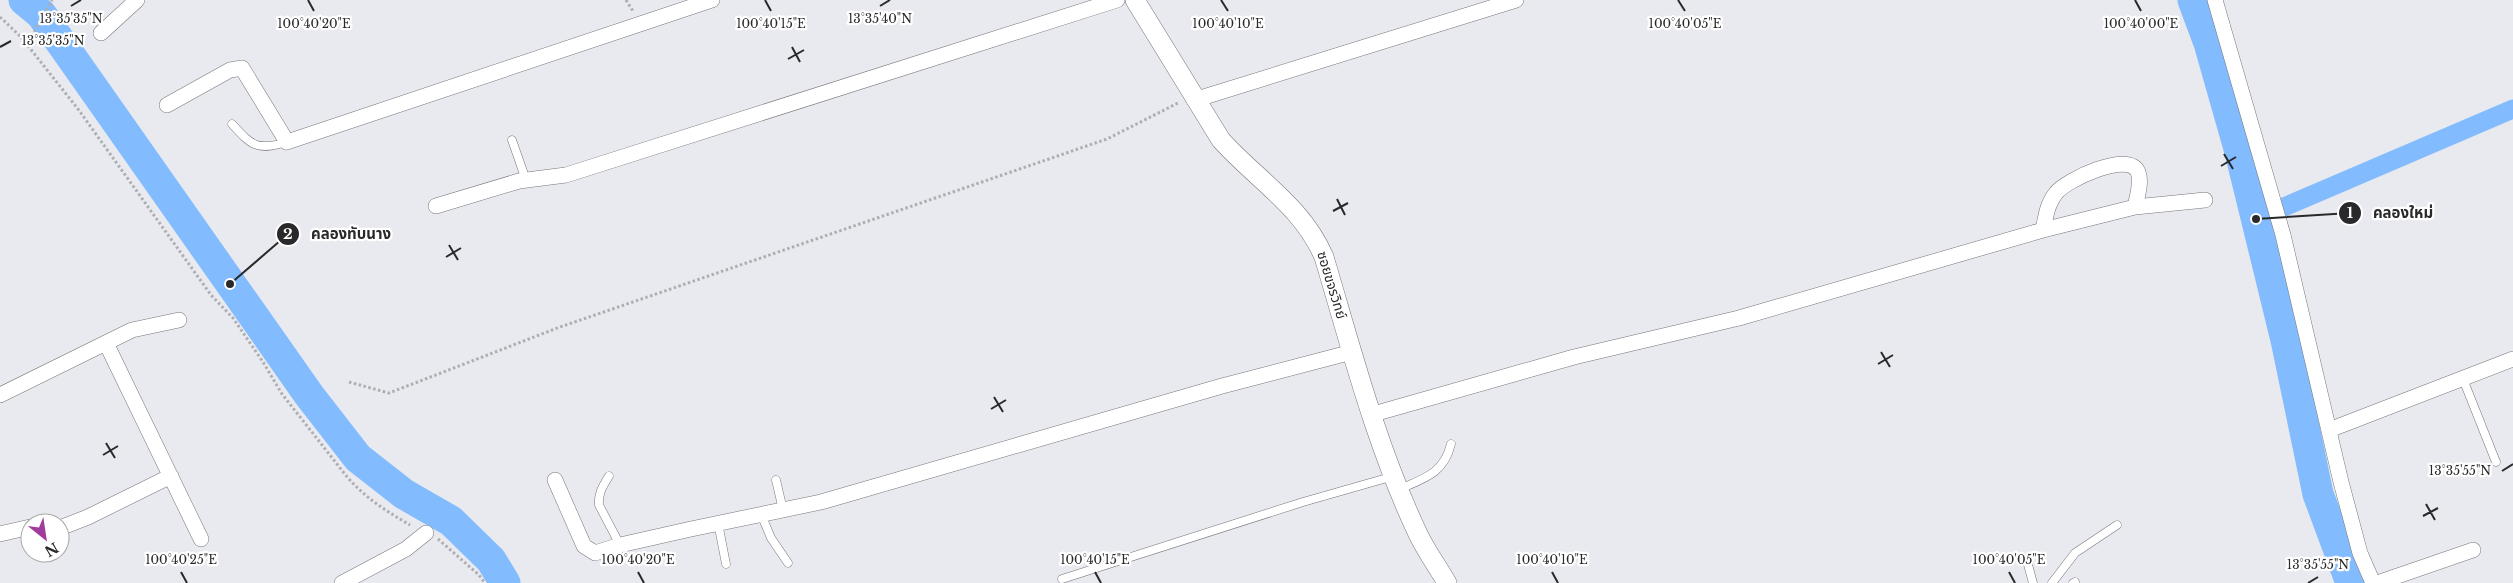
<svg xmlns="http://www.w3.org/2000/svg" width="2513" height="583" viewBox="0 0 2513 583" font-family="'Libre Baskerville','Noto Sans Thai',serif">
<rect width="100%" height="100%" fill="#e9eaef"/>
<g fill="none" stroke-linecap="round" stroke-linejoin="round">
<!-- canal -->
<path stroke="#82bcfe" stroke-width="19" d="M2256,219L2513,109"/>
<!-- river -->
<path stroke="#82bcfe" stroke-width="31" d="M24,0L41,14L309,395L358,458L404,494L451,521L491,560L505,583
M2193,0L2209,43L2240,152L2286,340L2318,494L2351,583"/>
<defs>
<path id="service" d="M232,124C252,146 257,151 287,142
M512,140L526,180
M2463,379L2496,462
M609,476C603,486 598,493 599,505L620,545
M776,480L783,510
M1400,489C1425,478 1444,473 1451,444
M761,514L771,538L788,563
M718,523L726,564
M2027,561L2033,583
M1062,579L1303,502L1394,476
M2052,583L2075,553L2117,525
M2073,583L2075,582"/>
<path id="minor" d="M2215,0L2283,235L2341,482L2360,553L2373,583
M101,33L137,0
M1194,100L1516,0
M167,105L230,70L242,68L287,142L712,0
M436,206L519,181L566,175L1117,0
M2043,230C2046,216 2047,204 2056,193C2066,180 2129,150 2138,172C2142,182 2137,197 2135,207
M106,343L201,539
M0,395L132,330L179,320
M1370,415L1574,357L1739,318L2043,230L2135,207L2205,200
M2329,430L2513,359
M555,480L584,546L595,553L620,545L691,529L821,502L1222,386L1352,352
M60,528L88,517L171,476
M0,534L30,527
M342,583L406,549L426,533
M2377,583L2473,550"/>
<path id="tertiary" d="M1135,0L1221,140C1257,180 1302,206 1324,257C1352,351 1376,445 1418,534C1426,551 1438,567 1447,583"/>
</defs>
<!-- service casing -->
<use href="#service" stroke="#76767b" stroke-width="9"/>
<!-- minor casing -->
<use href="#minor" stroke="#76767b" stroke-width="16"/>
<!-- tertiary casing -->
<use href="#tertiary" stroke="#76767b" stroke-width="20"/>
<!-- path -->
<path stroke="#aeaeb2" stroke-width="3" stroke-dasharray="2.5 2.5" stroke-linecap="butt" d="M626,0L633,11
M0,17L21,37L78,109L211,295L233,318L263,362L282,394L344,473C362,496 386,511 410,525
M27,45L52,0
M349,382L389,393L560,327L1107,139L1178,103
M438,539L479,575L485,583"/>
<!-- service -->
<use href="#service" stroke="#fff" stroke-width="8"/>
<!-- minor -->
<use href="#minor" stroke="#fff" stroke-width="15"/>
<!-- tertiary -->
<use href="#tertiary" stroke="#fff" stroke-width="19"/>
</g>
<!-- ticks -->
<path fill="none" stroke="#29292b" stroke-width="2" d="M308,0L314,11M765,0L771,11M1221,0L1228,11M1678,0L1685,11M2135,0L2141,11M71,6L81,0M880,6L890,0M0,47L11,41M792,47L800,62M788,59L804,50M2224,154L2233,169M2221,166L2236,157M1337,199L1345,215M1333,211L1348,203M449,245L458,260M446,257L461,248M1881,352L1890,367M1878,364L1893,355M994,397L1003,412M991,409L1006,400M106,443L115,458M103,455L118,446M2502,471L2513,464M2426,504L2435,520M2423,516L2438,508M181,572L187,583M638,572L644,583M1095,572L1101,583M1552,572L1558,583M2009,572L2015,583M2308,583L2318,577"/>
<g text-anchor="middle" dominant-baseline="central" stroke-width="4.5" stroke-linejoin="round" paint-order="stroke">
<!-- street labels -->
<g font-size="14" fill="#29292b" stroke="#fff">
<text transform="translate(1332 285) rotate(73)">ซอยขจรวิทย์</text>
</g>
</g>
<g font-size="12" text-anchor="middle" fill="#29292b" stroke="#fff" stroke-width="4.5" stroke-linejoin="round" paint-order="stroke">
<text x="71" y="23">13°35'35"N</text>
<text x="880" y="23">13°35'40"N</text>
<text x="1685" y="28">100°40'05"E</text>
<text x="2141" y="28">100°40'00"E</text>
<text x="314" y="28">100°40'20"E</text>
<text x="771" y="28">100°40'15"E</text>
<text x="1228" y="28">100°40'10"E</text>
<text x="53" y="45">13°35'35"N</text>
<text x="2460" y="475">13°35'55"N</text>
<text x="181" y="564">100°40'25"E</text>
<text x="638" y="564">100°40'20"E</text>
<text x="1095" y="564">100°40'15"E</text>
<text x="1552" y="564">100°40'10"E</text>
<text x="2009" y="564">100°40'05"E</text>
<text x="2318" y="569">13°35'55"N</text>
</g>
<!-- callouts -->
<path fill="none" stroke="#29292b" stroke-width="2" d="M2256 219L2350 213M230 284L288 234"/>
<g fill="#29292b" stroke="#fff" stroke-width="2">
<circle cx="2256" cy="219" r="5"/>
<circle cx="230" cy="284" r="5"/>
<circle cx="2350" cy="213" r="12"/>
<circle cx="288" cy="234" r="12"/>
</g>
<g font-size="15" text-anchor="middle" font-weight="bold" fill="#fff">
<text x="2350" y="218">1</text>
<text x="288" y="239">2</text>
</g>
<g font-size="15" text-anchor="middle" font-weight="bold" fill="#29292b" stroke="#fff" stroke-width="4.5" stroke-linejoin="round" paint-order="stroke">
<text x="2403" y="218">คลองใหม่</text>
<text x="351" y="239">คลองทับนาง</text>
</g>
<!-- north arrow -->
<g transform="translate(45 538) rotate(150)"><circle r="24" fill="#ffffff" stroke="#a9a9aa"/>
<path d="M0-4L9 19L0 12L-9 19Z" fill="#a13b9e"/>
<text y="-8" font-size="14" font-weight="bold" text-anchor="middle" fill="#29292b">N</text>
</g>
</svg>
